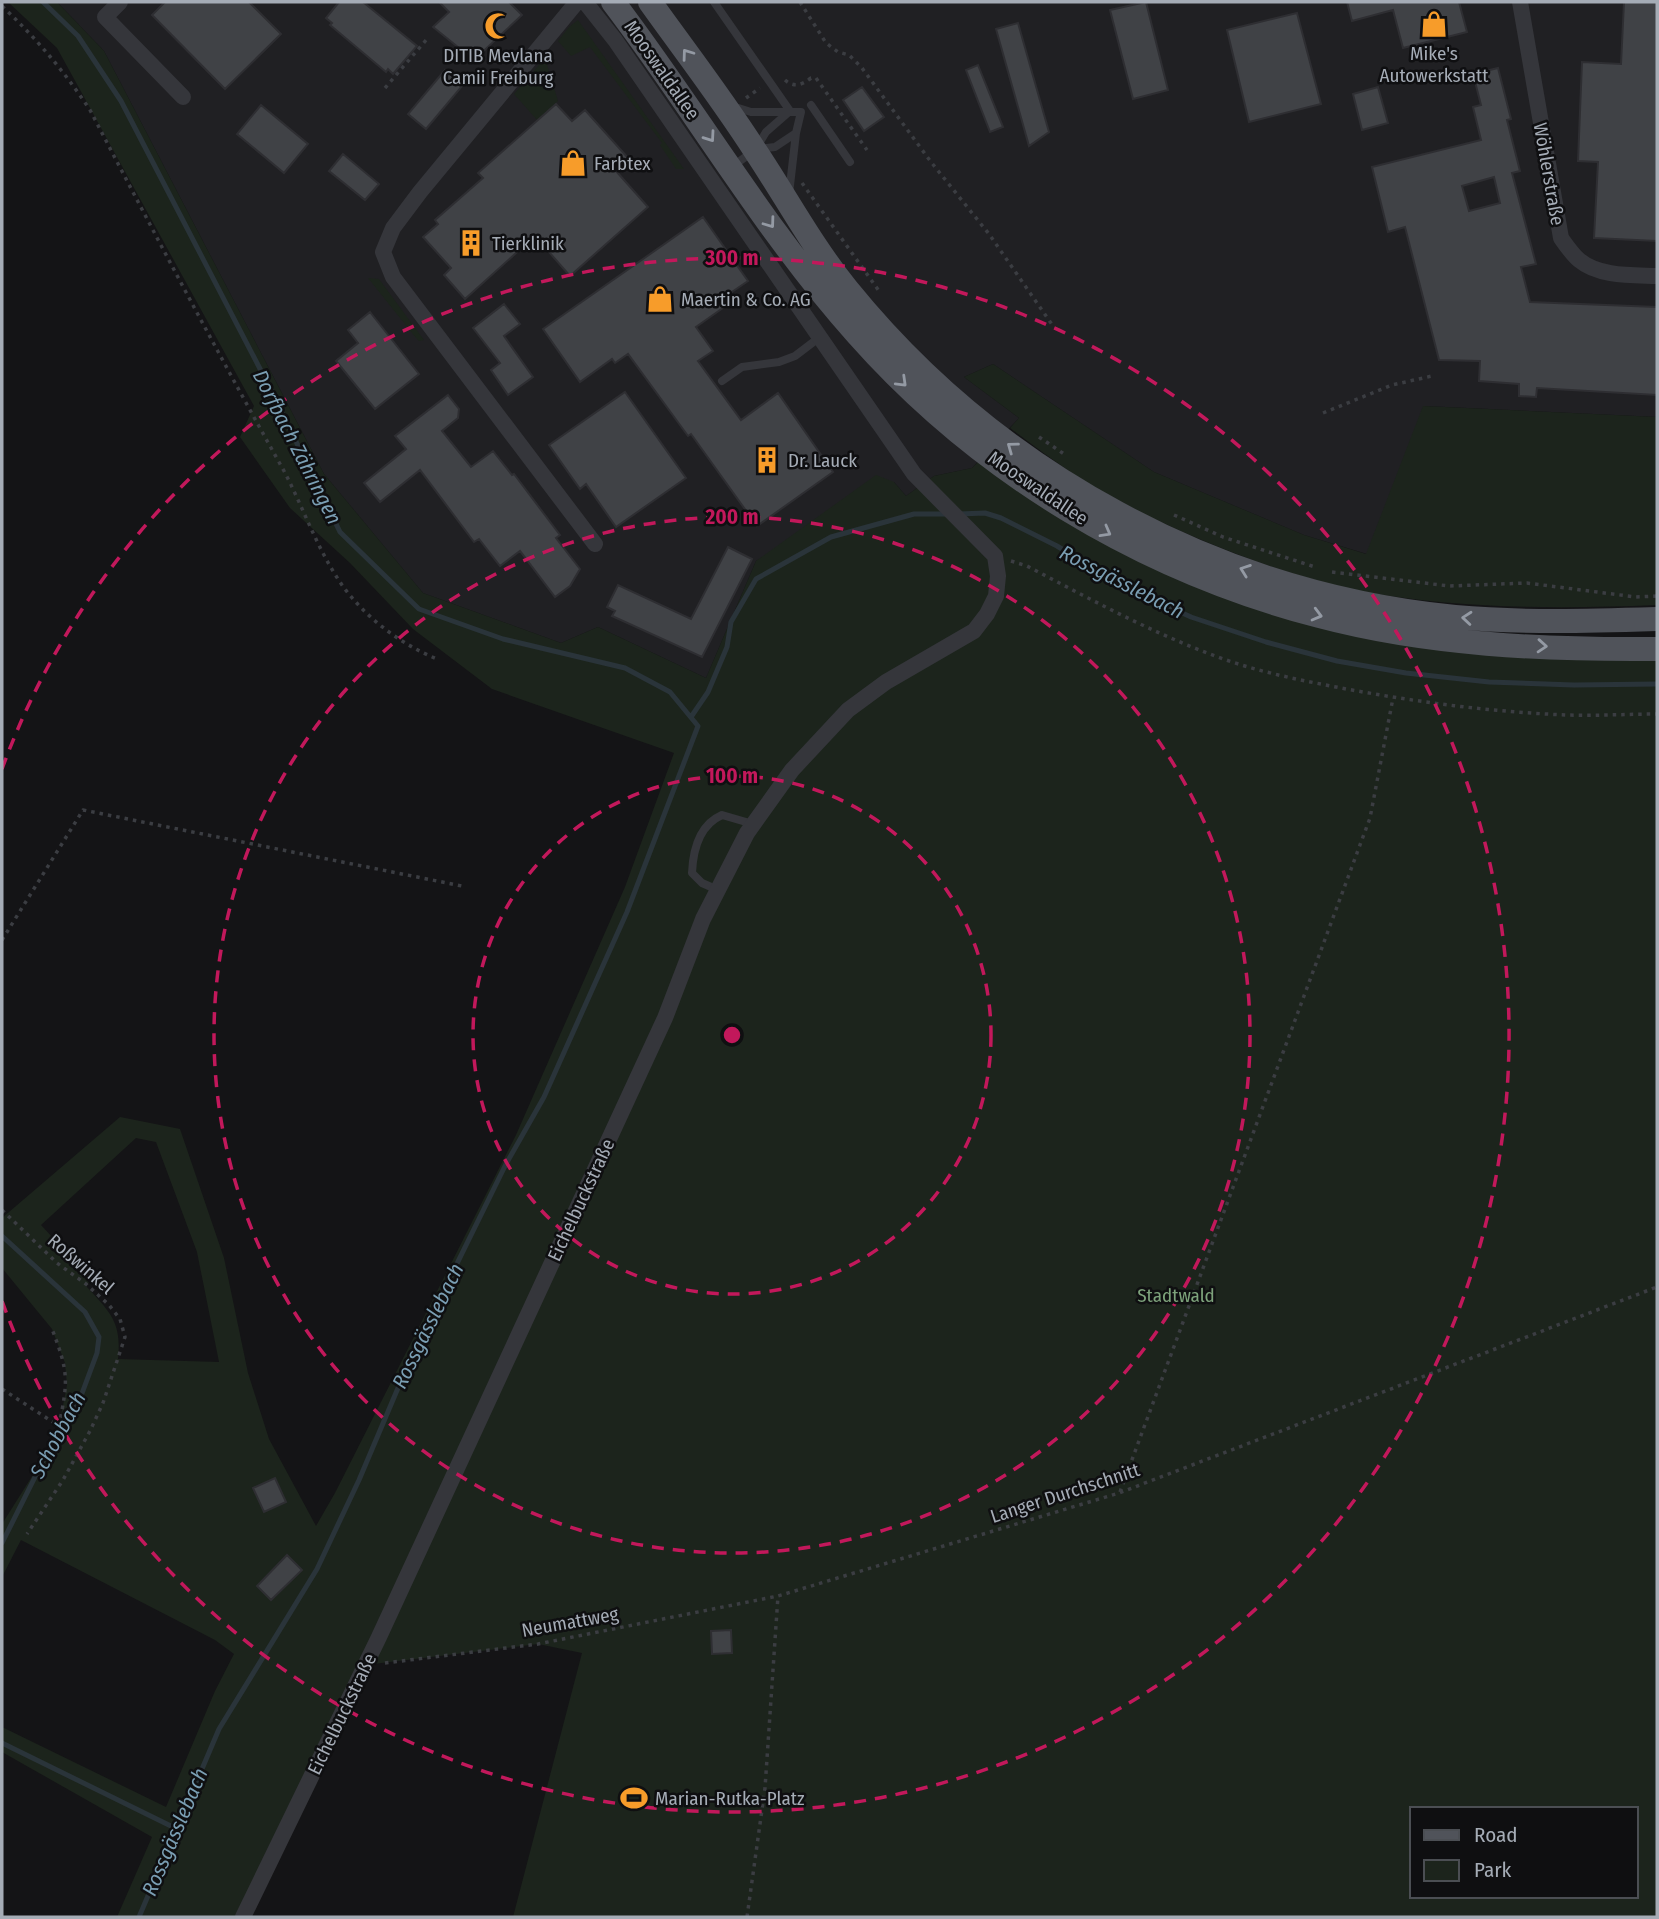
<svg xmlns="http://www.w3.org/2000/svg" width="1659" height="1919" viewBox="0 0 1659 1919" font-family="'Fira Sans Condensed',sans-serif">
<rect width="100%" height="100%" fill="#141416"/>
<!-- built -->
<path fill="#202023" d="M57,2H1657V417L1424,406L1367,554L1304,535L1154,472L993,364L964,377L1019,418L972,468L934,476L906,496L894,482L756,561L706,678L598,627L561,643L423,593L324,474L104,51Z"/>
<!-- green -->
<path fill="#1c241c" fill-rule="evenodd" d="M8,2H57L104,51L324,474L423,593L561,643L598,627L706,678L756,561L876,475L894,482L906,496L934,476L972,468L981,459L1292,616L1657,655V1917H513L582,1653L538,1644L365,1665L243,1917H117L152,1837L2,1752V1727L166,1807L215,1691L234,1654L215,1640L21,1540L2,1577V1524L48,1451L59,1426L67,1385L65,1363L52,1329L2,1268V1218L120,1117L180,1129L224,1258L248,1373L269,1439L316,1526L335,1493L516,1135L625,887L674,753L492,689L413,629L350,563L290,508L240,437L254,406L57,48ZM136,1138L156,1142L197,1252L219,1362L118,1359C122,1322 110,1312 86,1286L91,1279L41,1225ZM1412,1809H1636V1896H1412Z
M578,20L684,169H676L660,145L662,143L590,47L571,56L558,41L569,27Z
M545,58L558,101L537,120L514,94Z
M368,278L379,279L424,340L419,341L416,338Z
M993,364L1154,472L1304,535L1366,554L1423,406L1657,417V605C1560,609 1461,609 1365,592C1278,575 1169,531 1093,486C1064,469 1037,448 1010,428L1019,418L964,377Z"/>
<g fill="none" stroke-linecap="round" stroke-linejoin="round">
<!-- stream -->
<path stroke="#2a343a" stroke-width="5" d="M43,2L78,36L121,101L271,390L340,532L419,609L503,639L625,668L670,692L698,726L627,912L544,1097L506,1164L412,1355L359,1480L317,1569L219,1729L139,1917
M959,514L985,513L1001,518L1057,546L1117,583L1191,617L1266,642L1337,661L1406,673L1489,682L1574,685L1657,684
M691,717L708,692L727,647L731,622L756,579L831,537L914,514H949
M2,1236L85,1312L99,1337L97,1353L81,1396L50,1447L2,1543
M2,1743L177,1829"/>
</g>
<!-- building -->
<path fill="#404246" stroke="#2e2e32" stroke-width="2" fill-rule="evenodd" d="M165,2H249L281,34L225,89L152,15Z
M339,2H363L417,46L393,74L388,69L386,72L330,25L332,23L326,18Z
M439,2H509L522,15L474,60L433,27L449,12Z
M1146,2L1168,90L1133,99L1110,10Z
M1347,2H1459L1467,32L1403,48L1393,10L1352,21Z
M1624,2H1657V241L1594,238L1598,162L1578,161L1582,62L1621,64Z
M1297,13L1321,104L1249,122L1227,30Z
M1018,23L1049,132L1029,146L996,29Z
M978,65L1003,127L990,132L966,70Z
M1498,68L1511,119L1507,120L1520,171L1512,173L1536,264L1521,267L1530,302L1657,307V395L1537,388L1536,397L1519,396V384L1479,381L1480,361L1439,360L1405,227L1388,232L1372,167L1481,140L1473,107L1481,105L1473,74ZM1494,177L1500,203L1469,211L1462,186Z
M445,70L463,85L426,129L408,114Z
M862,87L884,117L864,131L843,100Z
M1378,87L1388,123L1362,130L1353,94Z
M556,104L572,121L585,110L629,159L616,171L648,207L570,276L535,236L465,299L444,275L451,268L423,237L438,224L435,220L483,178L478,173Z
M261,105L308,144L284,173L237,134Z
M343,154L379,184L365,200L329,171Z
M703,217L748,281L726,296L730,303L696,327L713,351L698,361L741,420L778,393L833,472L757,526L691,434L688,436L628,354L615,363L612,359L580,382L543,329Z
M504,304L520,324L504,336L533,377L508,395L491,370L500,363L473,328Z
M370,312L419,374L375,409L336,361L358,343L348,330Z
M625,392L686,478L616,527L586,484L580,489L549,445Z
M448,395L459,409L458,418L442,431L471,467L493,451L512,475L514,474L560,535L556,538L580,569L570,586L555,597L520,551L500,566L479,539L474,542L420,470L380,502L364,483L406,449L395,436Z
M728,547L752,559L702,657L612,616L615,611L607,607L618,585L691,619Z
M275,1478L286,1502L264,1512L253,1488Z
M287,1555L302,1570L271,1600L257,1586Z
M731,1630L732,1653L712,1654L711,1631Z"/>
<g fill="none" stroke-linecap="round" stroke-linejoin="round">
<!-- path -->
<path stroke="#3b3d42" stroke-width="3.5" stroke-dasharray="3.5 5" stroke-linecap="butt" d="M800,2L826,43L838,52L849,55L862,68L931,162L989,234L1053,326
M2,6C36,38 64,71 90,110C153,231 217,352 284,471C304,509 317,549 342,585C365,617 400,644 437,659
M785,80C794,88 802,85 811,78H816L867,150
M385,88L427,39
M746,98L760,88
M802,183L879,291
M1323,413L1392,385L1432,376
M1039,437L1064,454
M1174,515L1223,537L1315,567
M1011,561L1027,566C1090,599 1152,633 1218,657C1258,672 1300,680 1341,688C1416,702 1491,712 1567,715C1597,716 1627,714 1657,714
M1332,572L1449,586L1527,583L1636,597L1657,596
M2,940L83,810L462,886
M2,1210L57,1263L86,1284L109,1305L120,1319L125,1337L103,1403L90,1431L63,1480L27,1534
M2,1389L59,1426C68,1380 69,1373 52,1329
M1120,1492L1370,818L1393,698
M385,1663L538,1644L778,1596
M747,1917L765,1788L778,1596L1119,1493L1657,1287"/>
<!-- service -->
<path stroke="#35363b" stroke-width="8" d="M714,2L790,111
M811,105L850,162
M732,106L751,112H801L796,133L775,147L758,149
M733,166L755,150L766,132L790,111
M789,194L796,133
M722,381L742,367L779,362L795,356L820,337
M718,890L702,883L692,873C693,850 699,825 722,815L753,824"/>
<!-- minor -->
<path stroke="#35363b" stroke-width="16" d="M120,2L105,17L183,97
M577,2L420,192L393,228L383,252L393,277L595,544
M1520,2L1561,238C1566,245 1572,254 1579,260C1599,277 1633,275 1657,276
M243,1917L379,1637L665,1018L703,919L747,833L792,770L848,710L886,682L974,631L987,614L996,596L998,576L995,556L914,474L615,40L585,2"/>
<!-- primary -->
<path stroke="#50535a" stroke-width="24" d="M613,2C696,111 765,231 857,334C979,472 1142,570 1319,616C1428,645 1545,650 1657,649
M650,2C685,51 723,100 756,152C786,197 812,246 847,289C996,473 1218,594 1455,617C1522,623 1590,621 1657,619"/>
</g>
<!-- one-way arrows -->
<defs><path id="oneway-chevron" d="M-2-3.5L2.5 0L-2 3.5" fill="none" stroke-width="1.6" stroke-linecap="round" stroke-linejoin="round" transform="scale(1.75)"/></defs>
<g stroke="#949aa4">
<use href="#oneway-chevron" transform="translate(687 54) rotate(-126)"/>
<use href="#oneway-chevron" transform="translate(710 137) rotate(55)"/>
<use href="#oneway-chevron" transform="translate(770 223) rotate(54)"/>
<use href="#oneway-chevron" transform="translate(902 382) rotate(44)"/>
<use href="#oneway-chevron" transform="translate(1012 447) rotate(-144)"/>
<use href="#oneway-chevron" transform="translate(1106 532) rotate(29)"/>
<use href="#oneway-chevron" transform="translate(1245 570) rotate(-160)"/>
<use href="#oneway-chevron" transform="translate(1317 615) rotate(15)"/>
<use href="#oneway-chevron" transform="translate(1467 618) rotate(-175)"/>
<use href="#oneway-chevron" transform="translate(1542 646) rotate(4)"/>
</g>
<!-- distance rings -->
<g fill="none" stroke="#c2185b" stroke-width="3.5" stroke-dasharray="12 9">
<circle cx="732" cy="1035" r="259"/>
<circle cx="732" cy="1035" r="518"/>
<path d="M2 769A777 777 0 1 1 2 1301"/>
</g>
<!-- icons -->
<defs>
<symbol id="shop-bare" viewBox="-9 -9 18 18"><path d="M-5-2.5h2.3a2.7 3.5 0 0 1 5.4 0H5L5.5 6h-11ZM-1.5-2.5h3a1.5 2.3 0 0 0-3 0Z" fill="#f79c2a" stroke="#0f0f11" stroke-width="2.5" paint-order="stroke"/></symbol>
<symbol id="mosque-bare" viewBox="-9 -9 18 18"><path d="M3.5-4.9A6 6 0 1 0 3.5 4.9A5 5 0 1 1 3.5-4.9Z" fill="#f79c2a" stroke="#0f0f11" stroke-width="2.5" paint-order="stroke"/></symbol>
<symbol id="building-bare" viewBox="-9 -9 18 18"><path d="M-4-6H4V6H1V3H-1V6H-4ZM-2.5-4.3h1.7v1.8h-1.7ZM.8-4.3h1.7v1.8H.8ZM-2.5-1h1.7V.8h-1.7ZM.8-1h1.7V.8H.8Z" fill="#f79c2a" stroke="#0f0f11" stroke-width="2.5" paint-order="stroke"/></symbol>
<symbol id="stadium-bare" viewBox="-9 -9 18 18"><path d="M0-5a6.5 5 0 1 0 0 10a6.5 5 0 1 0 0-10ZM-3.5-1.8h7v3.6h-7Z" fill="#f79c2a" stroke="#0f0f11" stroke-width="2.5" paint-order="stroke"/></symbol>
</defs>
<g fill-rule="evenodd">
<use href="#shop-bare" x="1415" y="5" width="38" height="38"/>
<use href="#mosque-bare" x="479" y="7" width="38" height="38"/>
<use href="#shop-bare" x="554" y="144" width="38" height="38"/>
<use href="#building-bare" x="452" y="224" width="38" height="38"/>
<use href="#shop-bare" x="641" y="280" width="38" height="38"/>
<use href="#building-bare" x="748" y="441" width="38" height="38"/>
<use href="#stadium-bare" x="615" y="1779" width="38" height="38"/>
</g>
<g text-anchor="middle" dominant-baseline="central" stroke-width="5" stroke-linejoin="round" paint-order="stroke">
<!-- poi labels -->
<g font-size="19" fill="#a5acb6" stroke="#0f0f11" text-anchor="start">
<text x="1434" y="53" text-anchor="middle">Mike's<tspan x="1434" dy="22">Autowerkstatt</tspan></text>
<text x="498" y="55" text-anchor="middle">DITIB Mevlana<tspan x="498" dy="22">Camii Freiburg</tspan></text>
<text x="594" y="163">Farbtex</text>
<text x="492" y="243">Tierklinik</text>
<text x="681" y="299">Maertin &amp; Co. AG</text>
<text x="788" y="460">Dr. Lauck</text>
<text x="655" y="1798">Marian-Rutka-Platz</text>
</g>
<!-- street labels -->
<g font-size="19" fill="#a5acb6" stroke="#0f0f11">
<text transform="translate(662 70) rotate(55)">Mooswaldallee</text>
<text transform="translate(1549 174) rotate(80)">Wöhlerstraße</text>
<text transform="translate(1038 488) rotate(34)">Mooswaldallee</text>
<text transform="translate(581 1200) rotate(-65)">Eichelbuckstraße</text>
<text transform="translate(81 1264) rotate(41)">Roßwinkel</text>
<text transform="translate(1065 1493) rotate(-18)">Langer Durchschnitt</text>
<text transform="translate(570 1622) rotate(-10)">Neumattweg</text>
<text transform="translate(342 1714) rotate(-64)">Eichelbuckstraße</text>
</g>
<!-- park labels -->
<g font-size="19" fill="#7da27b" stroke="#0f0f11">
<text x="1176" y="1295">Stadtwald</text>
</g>
<!-- water labels -->
<g font-size="21" font-style="italic" fill="#7a9eb3" stroke="#0f0f11">
<text transform="translate(297 447) rotate(63)">Dorfbach Zähringen</text>
<text transform="translate(1122 582) rotate(27)">Rossgässlebach</text>
<text transform="translate(428 1326) rotate(-64)">Rossgässlebach</text>
<text transform="translate(58 1435) rotate(-62)">Schobbach</text>
<text transform="translate(175 1832) rotate(-67)">Rossgässlebach</text>
</g>
</g>
<circle cx="732" cy="1035" r="10" fill="#c2185b" stroke="#0f0f11" stroke-width="3.5"/>
<g font-size="21" text-anchor="middle" font-weight="bold" fill="#c2185b" stroke="#0f0f11" stroke-width="5" stroke-linejoin="round" paint-order="stroke">
<text x="732" y="265">300 m</text>
<text x="732" y="524">200 m</text>
<text x="732" y="783">100 m</text>
</g>
<!-- border -->
<rect width="1659" height="1919" fill="none" stroke="#a5acb6" stroke-width="7"/>
<!-- legend -->
<rect x="1410" y="1807" width="228" height="91" fill="#0f0f11" stroke="#4b4e53" stroke-width="2"/>
<rect x="1424" y="1830" width="35" height="10" fill="#50535a" stroke="#4b4e53" stroke-width="2"/>
<text x="1474" y="1842" font-size="21" fill="#a5acb6">Road</text>
<rect x="1424" y="1860" width="35" height="21" fill="#1c241c" stroke="#4b4e53" stroke-width="2"/>
<text x="1474" y="1877" font-size="21" fill="#a5acb6">Park</text>
</svg>
